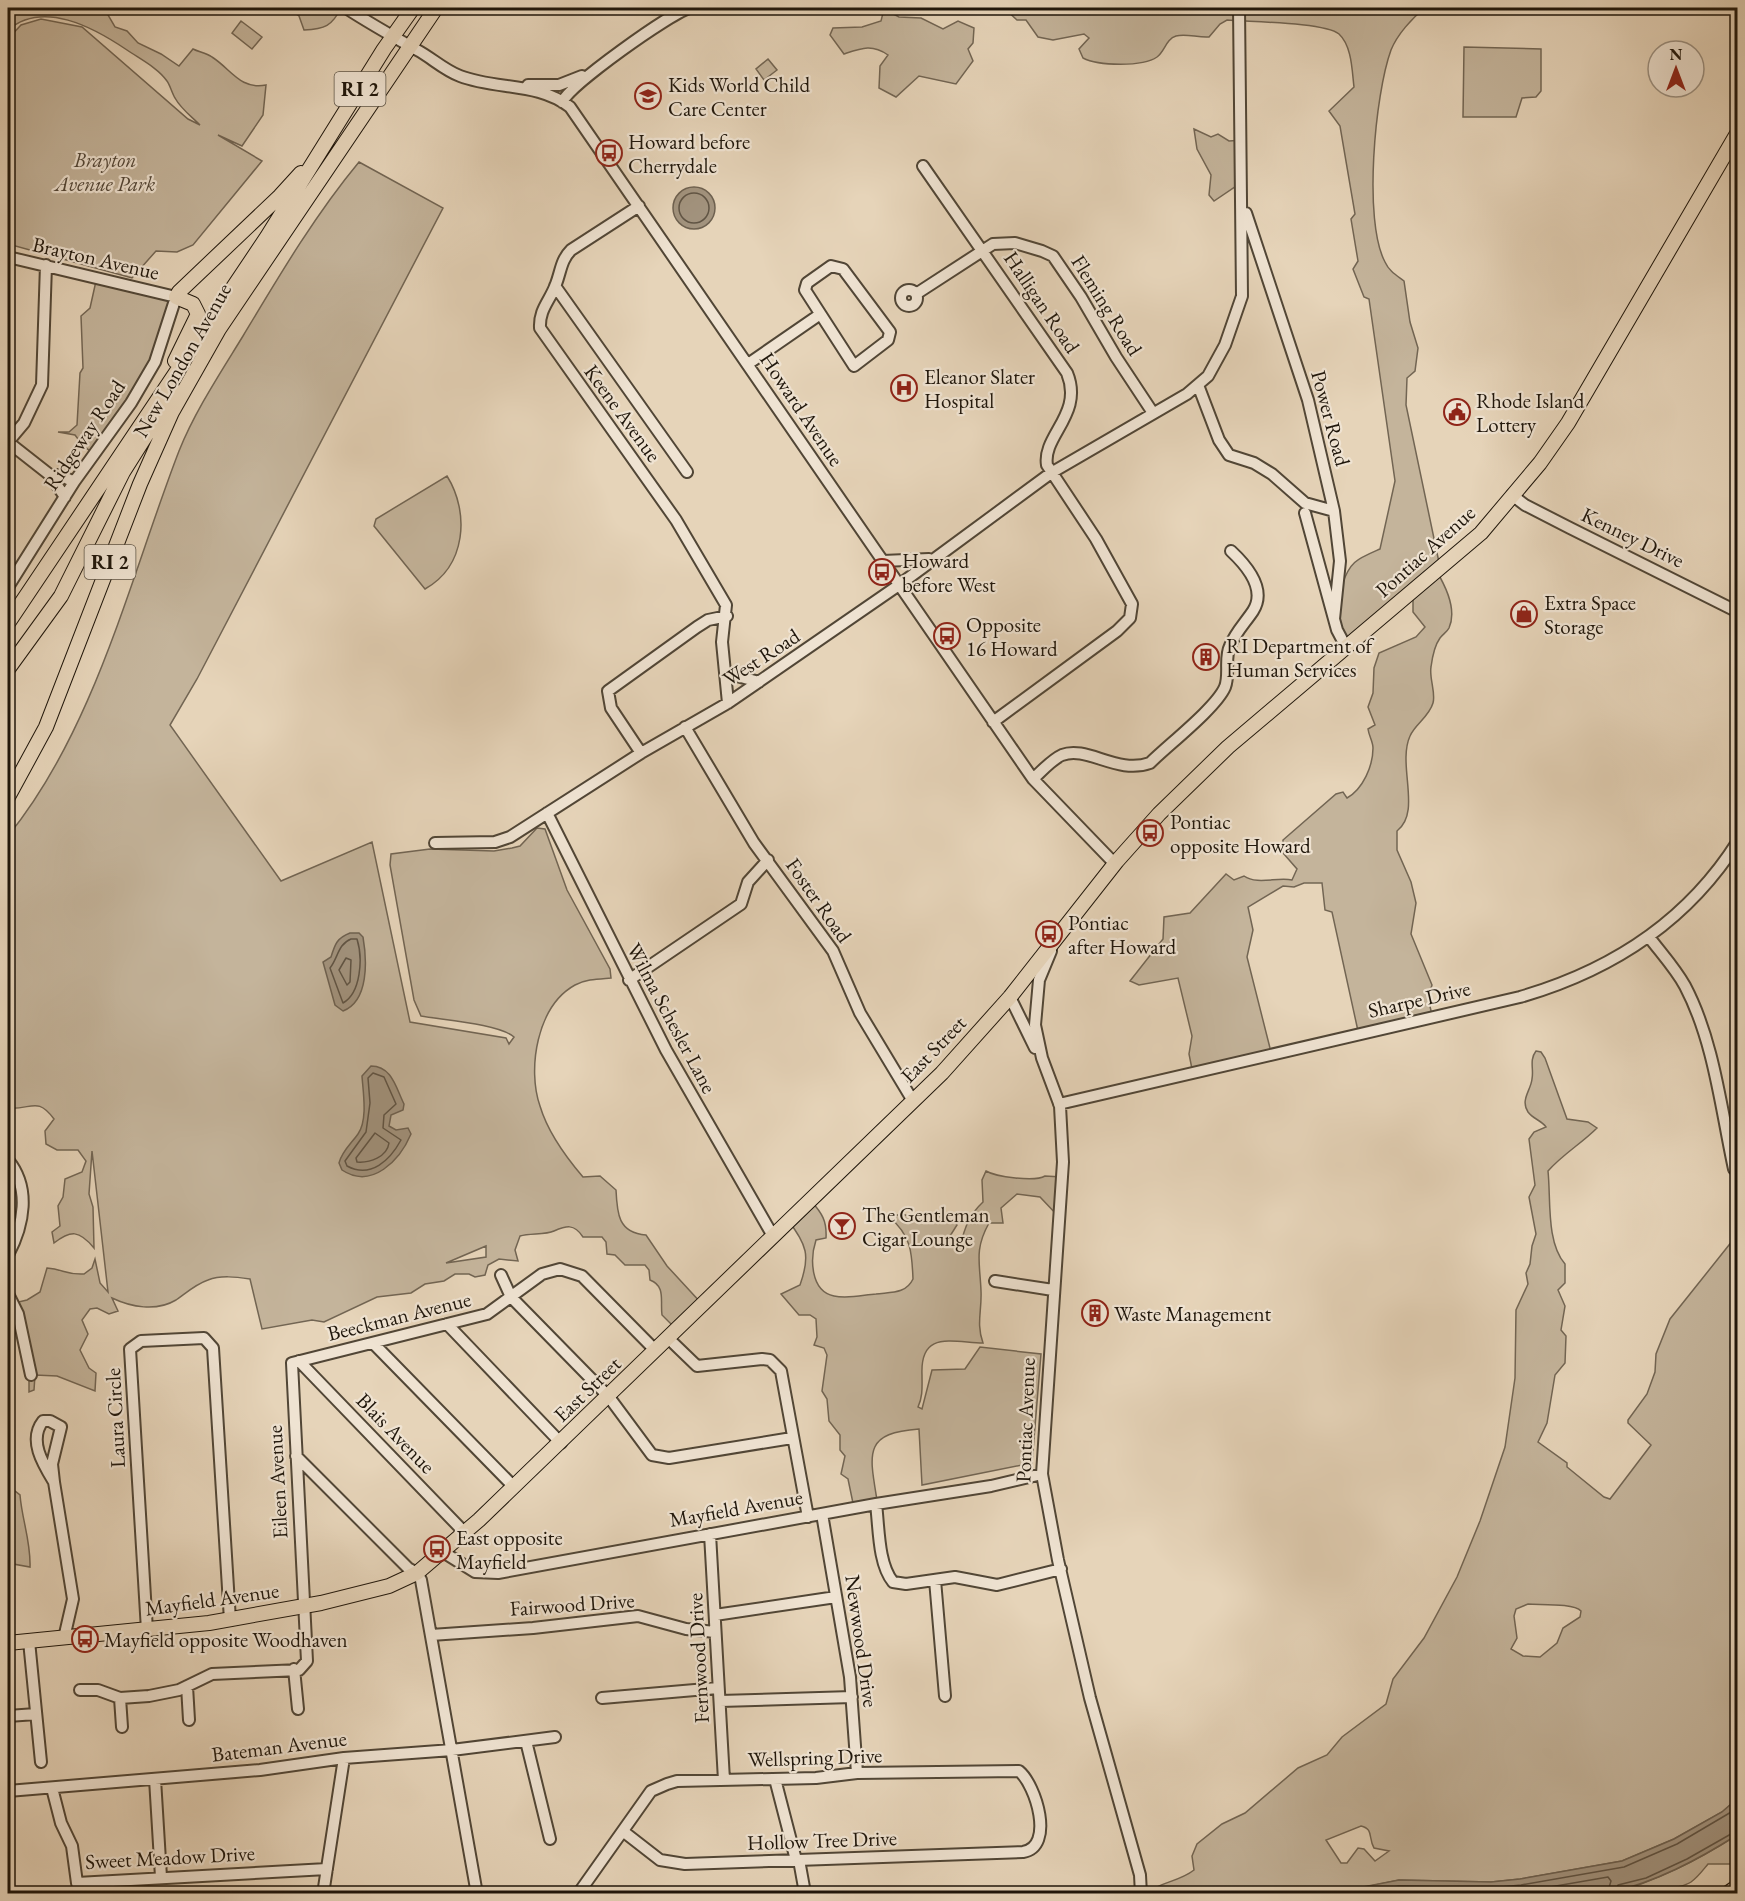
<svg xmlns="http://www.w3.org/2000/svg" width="1745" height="1901" viewBox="0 0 1745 1901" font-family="'EB Garamond',serif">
<rect width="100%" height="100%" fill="#e6d4b9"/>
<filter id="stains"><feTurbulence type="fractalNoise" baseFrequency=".00333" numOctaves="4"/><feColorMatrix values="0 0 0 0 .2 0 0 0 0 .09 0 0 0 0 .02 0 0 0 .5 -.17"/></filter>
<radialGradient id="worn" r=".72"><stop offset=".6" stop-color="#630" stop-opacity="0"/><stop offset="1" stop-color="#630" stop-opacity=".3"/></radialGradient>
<!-- green -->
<path fill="#c4b49b" stroke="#726553" stroke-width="1.5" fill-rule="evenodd" d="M8,8H111L108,15L115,27L127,31L138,43L161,54L179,66L193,49C199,52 206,53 212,57C231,69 240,90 266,85L263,115L242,146L218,135L262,161L193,245L177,252L156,251L132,278L8,244V39L21,25L41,19L82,27L188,119L200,125C191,116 181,109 175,98C172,93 170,85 167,81C158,68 140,59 127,50C93,27 43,0 8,30Z
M288,8H341C332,26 325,29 304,30L299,16Z
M1004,8H1425C1412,18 1397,35 1391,50C1375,94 1363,221 1385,262C1389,271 1396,275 1404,281L1410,322L1418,348L1415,371L1407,378L1406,405L1440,567L1437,572C1446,587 1457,610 1449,628C1447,632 1443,634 1440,638C1435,645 1432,659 1431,667C1429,678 1436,693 1433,703C1429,717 1415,724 1410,736C1397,765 1422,812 1397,831V850L1411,882L1416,903L1411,934L1432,985L1428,998L1432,1015L1358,1031L1332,912L1325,910L1322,883H1304L1294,887L1283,886L1248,907L1253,930L1247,957L1271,1052L1192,1069L1189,1054L1192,1036L1178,978L1139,985L1130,981L1163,939L1164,917L1190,913L1226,874L1234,880L1244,876C1257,885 1277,877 1292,880L1297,869L1283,853V840L1336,794L1343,792L1347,798C1363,789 1373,766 1373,748C1373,742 1369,736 1368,729L1375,725L1368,707L1373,693L1374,668L1379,653L1416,637L1425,627L1413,612V592L1347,645L1326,590L1342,585C1350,561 1357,559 1380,549L1395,481L1369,299L1364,297L1353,269L1358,261L1351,219L1355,214L1340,126L1329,111L1354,87C1352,71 1352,46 1339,34C1325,22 1249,22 1227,20L1220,24L1209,37C1198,38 1186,33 1176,36C1166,39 1165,51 1157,57C1143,67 1098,66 1083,58L1079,49L1089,38L1084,34L1053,40L1038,37L1026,20H1017Z
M884,9L899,17L921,18L943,29L958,21L974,28L973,43L968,49L973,61L956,84L919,76L896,97L879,88L880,66L888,55C872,44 862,48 844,54L830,35L833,28L862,27L881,21Z
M241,21L262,37L252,49L232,33Z
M1464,47L1541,49V91L1536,97L1522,98L1516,117H1463Z
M768,59L777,70L764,80L756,69Z
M1194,129L1211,137L1218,134L1229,141L1243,140L1242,182L1214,201L1209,195L1211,175L1197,149Z
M359,162L443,208L197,679L170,725L281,881L372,842L410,1022L506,1038L509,1044L514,1037C499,1024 443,1020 421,1016L414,1000L390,865L391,854L430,849L494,851L512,848L520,846L537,828L545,829L567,890L610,969L611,978C599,979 586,979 575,985C537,1006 527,1069 540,1106C548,1133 565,1156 583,1177L600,1176L616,1190C617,1213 618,1233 646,1235L667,1266L702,1304L676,1329L662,1315C660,1301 666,1286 650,1280L649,1270L645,1265H625L615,1255L607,1254L606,1242L602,1237H583C574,1223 566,1226 554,1231C545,1235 530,1233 520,1236L515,1250L518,1261L499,1259L488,1265L485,1275L475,1277L469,1274H455L444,1281L425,1284L411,1293L377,1297L324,1322L312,1320L262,1329L250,1279C236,1277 221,1275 208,1280C196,1284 186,1293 176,1300C156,1312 131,1307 112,1298L118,1311L109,1314L97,1308L90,1309L82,1320L88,1334L80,1350L89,1368L96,1373L95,1391L57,1376L35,1375L34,1390L29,1392V1371L14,1303L27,1300L40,1292L47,1268C63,1269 66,1275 84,1274L92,1268L95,1259L100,1283L108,1292L92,1151L89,1194L93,1207L94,1248C79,1230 71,1230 54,1243L52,1232L60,1226L58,1206L63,1197L65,1179L82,1172L86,1161L78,1150H57L46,1144L45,1131L54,1119C37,1096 32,1110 8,1108V836C95,729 130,578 179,451C195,411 221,372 243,336C279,276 315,215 359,162ZM486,1246V1257L446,1263Z
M96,281L176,301L156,361L97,455L84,447L75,435L58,432H69L77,425L80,373L83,368L81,316L90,308Z
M447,476C470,513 466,566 425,589L374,526L376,519Z
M1536,1051L1541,1052L1545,1058L1567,1119L1588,1122L1597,1128C1581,1144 1563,1154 1548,1171C1551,1199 1546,1242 1565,1264V1283L1558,1290L1565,1306L1561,1330L1566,1336L1565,1363L1555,1375L1547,1423L1538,1442L1567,1463V1467L1604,1497L1610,1499L1651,1445L1628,1423V1420L1647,1394L1655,1372L1656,1354L1670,1319L1737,1235C1737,1252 1739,1270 1737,1287C1735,1320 1725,1357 1738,1389V1604L1735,1611L1737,1799L1722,1812L1674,1839L1622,1861L1520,1879L1491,1882L1399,1880L1332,1894H1145C1159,1882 1179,1882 1194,1870L1192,1856L1197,1844L1222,1824L1245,1813L1298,1768L1327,1755L1342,1737L1386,1704L1393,1679L1424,1638L1457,1577L1480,1521L1505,1447L1515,1378L1516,1310L1528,1284L1526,1273L1530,1264L1532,1246L1536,1234L1529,1197L1535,1185L1529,1139L1534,1132L1546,1127C1541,1120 1533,1119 1528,1112C1520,1100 1531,1090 1532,1079C1534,1069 1529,1060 1536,1051ZM1528,1604C1541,1605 1574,1603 1581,1611L1580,1617L1563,1628L1557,1643L1540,1657L1523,1656L1511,1649L1517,1638L1514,1616L1516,1609ZM1361,1826C1374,1829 1368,1838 1374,1848L1389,1851L1375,1861L1364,1849L1358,1848L1347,1863H1341L1326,1840Z
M986,1171C996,1177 1035,1182 1045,1176L1062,1177L1059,1217L1040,1197L1017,1194L1001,1208L1003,1223H989C974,1250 980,1263 981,1291C982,1310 976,1324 983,1343C950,1342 920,1331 922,1375C922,1387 923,1396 918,1407L922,1409L932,1370L965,1369L980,1347L1041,1354L1032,1463L922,1485L919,1429C864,1433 869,1452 877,1500L854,1508L848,1479L841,1474L845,1456L840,1450V1435L829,1421L827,1399L822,1391L827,1355L824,1348L814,1345L817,1337L816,1319L810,1315H799L781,1294L800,1285C811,1254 806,1246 789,1221L811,1201C822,1213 827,1221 826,1238L816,1240C810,1258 810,1291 834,1296C848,1299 863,1295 876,1294C891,1292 906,1294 913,1279C912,1252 911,1235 889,1217L902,1214L919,1219L930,1215L952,1217L957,1225L950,1236L951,1246H960C965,1227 969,1215 983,1202L982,1180Z
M8,1477L10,1487L20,1495C22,1520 31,1542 30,1567L8,1563Z
M1737,1835V1859L1730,1864H1708C1703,1870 1698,1877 1691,1882C1682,1888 1674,1885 1666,1893L1610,1894C1657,1881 1696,1861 1737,1835Z"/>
<!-- water -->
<path fill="#a2937e" stroke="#6e6150" stroke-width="1.5" d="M673 208a21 21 0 1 1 42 0a21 21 0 1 1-42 0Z
M350,933H359L363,937C367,960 369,1001 343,1011L335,1005L323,962L331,957C335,944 337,938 350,933Z
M371,1066C392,1066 396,1088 404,1104L403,1110L391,1115L389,1126L396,1130L408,1128L411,1134C400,1160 372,1190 342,1170L339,1163C342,1151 351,1144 358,1134C368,1120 363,1092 362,1076Z
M1737,1289V1389C1726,1360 1731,1319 1737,1289Z
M1737,1799V1835C1696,1861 1657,1881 1610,1893H1332L1399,1880L1491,1882L1520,1879L1622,1861L1674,1839L1722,1812Z"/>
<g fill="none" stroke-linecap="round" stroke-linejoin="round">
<!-- shore -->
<path stroke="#605444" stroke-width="1.5" d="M679 208a15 15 0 1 1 30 0a15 15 0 1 1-30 0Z
M351,939H357C363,958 361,993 343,1003L330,968C338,958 338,944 351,939Z
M346,958L351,960L350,982L347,985L339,970Z
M373,1073L384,1077L396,1104L384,1115L383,1128L401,1140C390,1160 371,1179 347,1166L345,1161L366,1132L370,1103L368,1078Z
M375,1133L389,1143C387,1157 370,1163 357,1162L356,1158Z
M1358,1894L1399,1886L1491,1888L1521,1885L1624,1867L1677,1844L1738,1808
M1510,1894L1608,1877L1611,1881L1607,1894
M1614,1894L1618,1885L1646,1878L1687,1859L1738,1830"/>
<defs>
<path id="minor" d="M346,8C369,23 392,36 417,50C432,58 444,70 460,76C496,90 538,82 570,107L1033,779L1115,864
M528,85H559L582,76
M562,102C572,83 668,15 689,8
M923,166L1067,373C1084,414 1042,436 1047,465L1096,539L1132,604L1130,618L1117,631L993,722
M639,206L571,250C561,260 561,271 556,284C550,301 539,309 540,328L676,520L726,605L722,642L728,703
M1246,213L1308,400L1334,511L1340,561L1334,619
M8,257L176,297L155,362L131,403L74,482L8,587
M831,266L843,269L890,332L888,340L854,366L805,290L807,283Z
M555,286L687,472
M901 298a8 8 0 1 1 16 0a8 8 0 1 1-16 0Z
M916,294L993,244L1015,243L1042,251L1053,256L1081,297L1116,357L1153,413
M748,364L819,315
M1198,385L1219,440L1229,455L1254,463L1272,474L1305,503L1334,511
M8,442L24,423L42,385L46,265
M8,442L50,475L65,497
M50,475H60L74,482
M1512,495L1525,505L1570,528L1738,612
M1305,513L1337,630L1346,647
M883,561L929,559
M726,673L759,682
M685,727L754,843L833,951L860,1013L913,1101
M641,753L611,708L608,691L697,627L708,620L727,616
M1033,779C1042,771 1051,760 1062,755C1087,745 1117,775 1150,763C1168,745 1216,708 1225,687C1230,674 1224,658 1230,646C1235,633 1245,623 1253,611C1267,589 1246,565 1231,551
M547,813L666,1050L773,1236
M435,843L495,842L510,837L641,753L728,703L899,585L1051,473L1187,394L1208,376L1225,345L1242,296L1239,8
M1649,937C1661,953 1675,968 1685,986C1714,1041 1721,1109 1734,1169
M1051,951L1039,980L1035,1025L1042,1058L1060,1106L1063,1162L1042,1474L1058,1560L1090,1698L1140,1875L1141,1894
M629,980L741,904L748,882L768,860
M1010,997L1035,1048
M1059,1104L1520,997C1610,971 1687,922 1738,841
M8,1160C31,1188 24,1225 8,1255
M501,1275L511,1297L609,1397L652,1455L669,1458L792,1438
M995,1281L1053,1290
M8,1294L18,1314L31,1375
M447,1324L561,1443
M668,1338L697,1366L762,1359L770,1360L781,1371L808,1517
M374,1344L514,1487
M299,1361L465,1533
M43,1421H50L61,1427L52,1464L54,1482C43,1464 28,1440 43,1421Z
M296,1456L408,1568L417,1573L421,1580L477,1894
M54,1482L73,1599L64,1638
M876,1504C879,1527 878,1564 893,1582L906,1584L955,1577L997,1585L1061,1569
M822,1514L850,1677L857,1773
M710,1534L724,1780
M443,1552L475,1572L498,1573L876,1504L991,1486L1042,1474
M935,1580L945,1696
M715,1615L836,1597
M147,1630L130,1349L141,1341L204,1338L213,1348L230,1620
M431,1635L533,1628L638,1616L686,1629L715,1632
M29,1641L41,1762
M294,1669L298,1709
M187,1686L189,1720
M80,1690H98L120,1698L149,1696L179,1690L212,1674L299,1670L307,1661L292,1363L487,1314L542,1274L560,1269L582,1276L655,1350
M120,1698L122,1727
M602,1698L718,1688
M720,1701L852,1697
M8,1716L36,1714
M526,1741L550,1839
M155,1779L161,1877
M775,1779L796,1860
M52,1788L61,1823L72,1846L77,1883L327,1869
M8,1791L260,1770L344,1758L452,1750L555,1737
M799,1860L805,1893
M323,1894L344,1758
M578,1894L651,1791L667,1784L677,1781L816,1778L857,1773L1019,1771C1036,1785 1055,1847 1023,1852L685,1864L660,1860L624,1832"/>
<path id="major" d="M175,361L198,314L193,304L176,297L179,292L280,196L301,173
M8,623L267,237L384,49L413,8
M8,669L61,596L123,472L174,391
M8,797L46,727L140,484L172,412L219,329L436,8
M8,1643L209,1623L321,1603L389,1586L417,1573L479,1520L942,1073L1010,997L1117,861L1159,814L1228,747L1481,533L1540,463L1568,423L1738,132"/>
<path id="highway" d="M1728,1894L1738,1887"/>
</defs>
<!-- minor casing -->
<use href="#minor" stroke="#514636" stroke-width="14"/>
<!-- major casing -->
<use href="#major" stroke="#1f160b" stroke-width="16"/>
<!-- highway casing -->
<use href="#highway" stroke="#1f160b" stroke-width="18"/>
<!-- minor -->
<use href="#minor" stroke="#efe3d2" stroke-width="10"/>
<!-- major -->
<use href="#major" stroke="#e6d4b9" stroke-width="14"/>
<!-- highway -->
<use href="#highway" stroke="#e6d4b9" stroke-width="15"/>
</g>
<!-- icons -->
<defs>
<symbol id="school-ring" viewBox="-11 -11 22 22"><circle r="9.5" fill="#efe3d2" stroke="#8f2418" stroke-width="1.5"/><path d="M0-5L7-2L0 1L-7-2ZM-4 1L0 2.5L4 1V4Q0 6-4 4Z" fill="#8f2418"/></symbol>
<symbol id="bus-ring" viewBox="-11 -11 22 22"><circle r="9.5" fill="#efe3d2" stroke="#8f2418" stroke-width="1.5"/><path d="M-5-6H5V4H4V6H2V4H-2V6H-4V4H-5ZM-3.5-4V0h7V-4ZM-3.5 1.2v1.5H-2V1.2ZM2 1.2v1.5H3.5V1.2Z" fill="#8f2418"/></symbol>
<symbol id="hospital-ring" viewBox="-11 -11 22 22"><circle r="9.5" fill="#efe3d2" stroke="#8f2418" stroke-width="1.5"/><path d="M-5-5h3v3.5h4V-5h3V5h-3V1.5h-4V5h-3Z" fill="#8f2418"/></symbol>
<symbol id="civic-ring" viewBox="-11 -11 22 22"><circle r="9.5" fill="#efe3d2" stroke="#8f2418" stroke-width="1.5"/><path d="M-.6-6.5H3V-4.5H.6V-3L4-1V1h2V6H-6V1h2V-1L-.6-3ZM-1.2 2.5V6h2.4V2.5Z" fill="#8f2418"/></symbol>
<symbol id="shop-ring" viewBox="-11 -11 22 22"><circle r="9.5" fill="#efe3d2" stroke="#8f2418" stroke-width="1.5"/><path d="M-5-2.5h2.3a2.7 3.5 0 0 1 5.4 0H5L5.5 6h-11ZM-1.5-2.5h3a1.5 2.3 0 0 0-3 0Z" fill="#8f2418"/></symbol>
<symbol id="building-ring" viewBox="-11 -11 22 22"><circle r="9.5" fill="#efe3d2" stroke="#8f2418" stroke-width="1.5"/><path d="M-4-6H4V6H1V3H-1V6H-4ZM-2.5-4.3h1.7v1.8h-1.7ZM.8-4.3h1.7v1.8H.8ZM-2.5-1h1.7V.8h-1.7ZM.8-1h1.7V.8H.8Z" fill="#8f2418"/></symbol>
<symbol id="bar-ring" viewBox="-11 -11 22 22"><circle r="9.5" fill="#efe3d2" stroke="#8f2418" stroke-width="1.5"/><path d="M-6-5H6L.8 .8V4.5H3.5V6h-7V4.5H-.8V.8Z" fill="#8f2418"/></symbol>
</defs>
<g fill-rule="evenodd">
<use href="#school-ring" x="633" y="81" width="30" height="30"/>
<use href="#bus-ring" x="594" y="138" width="30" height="30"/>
<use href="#hospital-ring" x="889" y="373" width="30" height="30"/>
<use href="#civic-ring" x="1442" y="397" width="30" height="30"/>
<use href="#bus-ring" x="867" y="557" width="30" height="30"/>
<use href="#shop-ring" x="1509" y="599" width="30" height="30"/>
<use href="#bus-ring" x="932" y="621" width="30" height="30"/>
<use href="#building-ring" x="1191" y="642" width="30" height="30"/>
<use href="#bus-ring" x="1135" y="818" width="30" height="30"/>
<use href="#bus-ring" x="1034" y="919" width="30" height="30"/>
<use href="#bar-ring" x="827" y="1211" width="30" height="30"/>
<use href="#building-ring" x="1080" y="1298" width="30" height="30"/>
<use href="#bus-ring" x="422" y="1534" width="30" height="30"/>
<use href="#bus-ring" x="70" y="1624" width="30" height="30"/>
</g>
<g text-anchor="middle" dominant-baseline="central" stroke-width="4.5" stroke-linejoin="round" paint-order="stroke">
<!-- shield labels -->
<g fill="#efe3d2" stroke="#5d5447" stroke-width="1.5">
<rect x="334.5" y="72" width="51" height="34" rx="4.5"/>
<rect x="84.5" y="545" width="51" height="34" rx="4.5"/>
</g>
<g font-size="20" font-weight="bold" fill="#1f160b">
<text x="360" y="89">RI 2</text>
<text x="110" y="562">RI 2</text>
</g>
<!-- poi labels -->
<g font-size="21" fill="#1f160b" stroke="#efe3d2" text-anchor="start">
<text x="668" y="84">Kids World Child<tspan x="668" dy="24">Care Center</tspan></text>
<text x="628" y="141">Howard before<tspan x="628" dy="24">Cherrydale</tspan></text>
<text x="924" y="376">Eleanor Slater<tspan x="924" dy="24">Hospital</tspan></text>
<text x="1476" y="400">Rhode Island<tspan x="1476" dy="24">Lottery</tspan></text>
<text x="902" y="560">Howard<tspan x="902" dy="24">before West</tspan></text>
<text x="1544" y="602">Extra Space<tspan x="1544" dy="24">Storage</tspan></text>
<text x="966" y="624">Opposite<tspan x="966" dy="24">16 Howard</tspan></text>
<text x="1226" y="645">RI Department of<tspan x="1226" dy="24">Human Services</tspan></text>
<text x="1170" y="821">Pontiac<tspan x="1170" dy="24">opposite Howard</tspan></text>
<text x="1068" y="922">Pontiac<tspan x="1068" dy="24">after Howard</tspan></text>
<text x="862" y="1214">The Gentleman<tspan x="862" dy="24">Cigar Lounge</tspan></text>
<text x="1114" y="1313">Waste Management</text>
<text x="456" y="1537">East opposite<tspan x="456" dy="24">Mayfield</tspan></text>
<text x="104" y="1639">Mayfield opposite Woodhaven</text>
</g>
<!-- park labels -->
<g font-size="21" font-style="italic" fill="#514536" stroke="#efe3d2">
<text x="105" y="159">Brayton<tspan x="105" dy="24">Avenue Park</tspan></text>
</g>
<!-- street labels -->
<g font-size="21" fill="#1f160b" stroke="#efe3d2">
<text transform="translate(96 258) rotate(13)">Brayton Avenue</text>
<text transform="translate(1042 302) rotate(56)">Halligan Road</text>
<text transform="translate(1107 305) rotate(58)">Fleming Road</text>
<text transform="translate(182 360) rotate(-60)">New London Avenue</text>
<text transform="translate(802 409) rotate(56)">Howard Avenue</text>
<text transform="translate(623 413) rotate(54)">Keene Avenue</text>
<text transform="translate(1331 418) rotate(75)">Power Road</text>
<text transform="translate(84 435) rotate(-56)">Ridgeway Road</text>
<text transform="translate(1633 537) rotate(26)">Kenney Drive</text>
<text transform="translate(1425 551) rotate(-42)">Pontiac Avenue</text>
<text transform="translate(761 657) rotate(-33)">West Road</text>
<text transform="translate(819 900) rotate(55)">Foster Road</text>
<text transform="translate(1419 999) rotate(-13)">Sharpe Drive</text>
<text transform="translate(672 1018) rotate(62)">Wilma Schesler Lane</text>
<text transform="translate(933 1049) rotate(-46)">East Street</text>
<text transform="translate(399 1316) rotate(-14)">Beeckman Avenue</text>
<text transform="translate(587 1389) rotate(-44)">East Street</text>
<text transform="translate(115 1418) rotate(-93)">Laura Circle</text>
<text transform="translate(1025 1420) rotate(-88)">Pontiac Avenue</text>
<text transform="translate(396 1433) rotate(46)">Blais Avenue</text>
<text transform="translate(277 1482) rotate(-93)">Eileen Avenue</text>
<text transform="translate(736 1508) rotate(-10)">Mayfield Avenue</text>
<text transform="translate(212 1599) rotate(-8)">Mayfield Avenue</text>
<text transform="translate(572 1604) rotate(-4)">Fairwood Drive</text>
<text transform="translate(862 1641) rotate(82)">Newwood Drive</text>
<text transform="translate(698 1658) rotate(-93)">Fernwood Drive</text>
<text transform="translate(279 1746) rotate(-7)">Bateman Avenue</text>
<text transform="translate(815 1757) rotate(-2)">Wellspring Drive</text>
<text transform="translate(822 1840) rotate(-2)">Hollow Tree Drive</text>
<text transform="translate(170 1857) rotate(-3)">Sweet Meadow Drive</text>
</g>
</g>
<!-- margin -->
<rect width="1745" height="1901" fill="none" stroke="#e6d4b9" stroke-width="30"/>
<rect x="9" y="9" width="1727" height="1883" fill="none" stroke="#1f160b" stroke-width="3"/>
<rect x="15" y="15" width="1715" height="1871" fill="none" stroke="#1f160b" stroke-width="1.5"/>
<!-- north arrow -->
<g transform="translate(1676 69)"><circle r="28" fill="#efe3d2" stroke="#9c9182" stroke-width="1.5"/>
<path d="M0-4.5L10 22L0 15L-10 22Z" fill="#8f2418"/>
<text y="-9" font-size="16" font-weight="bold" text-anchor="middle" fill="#1f160b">N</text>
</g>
<rect width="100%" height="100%" filter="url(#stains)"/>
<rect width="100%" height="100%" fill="url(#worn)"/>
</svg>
